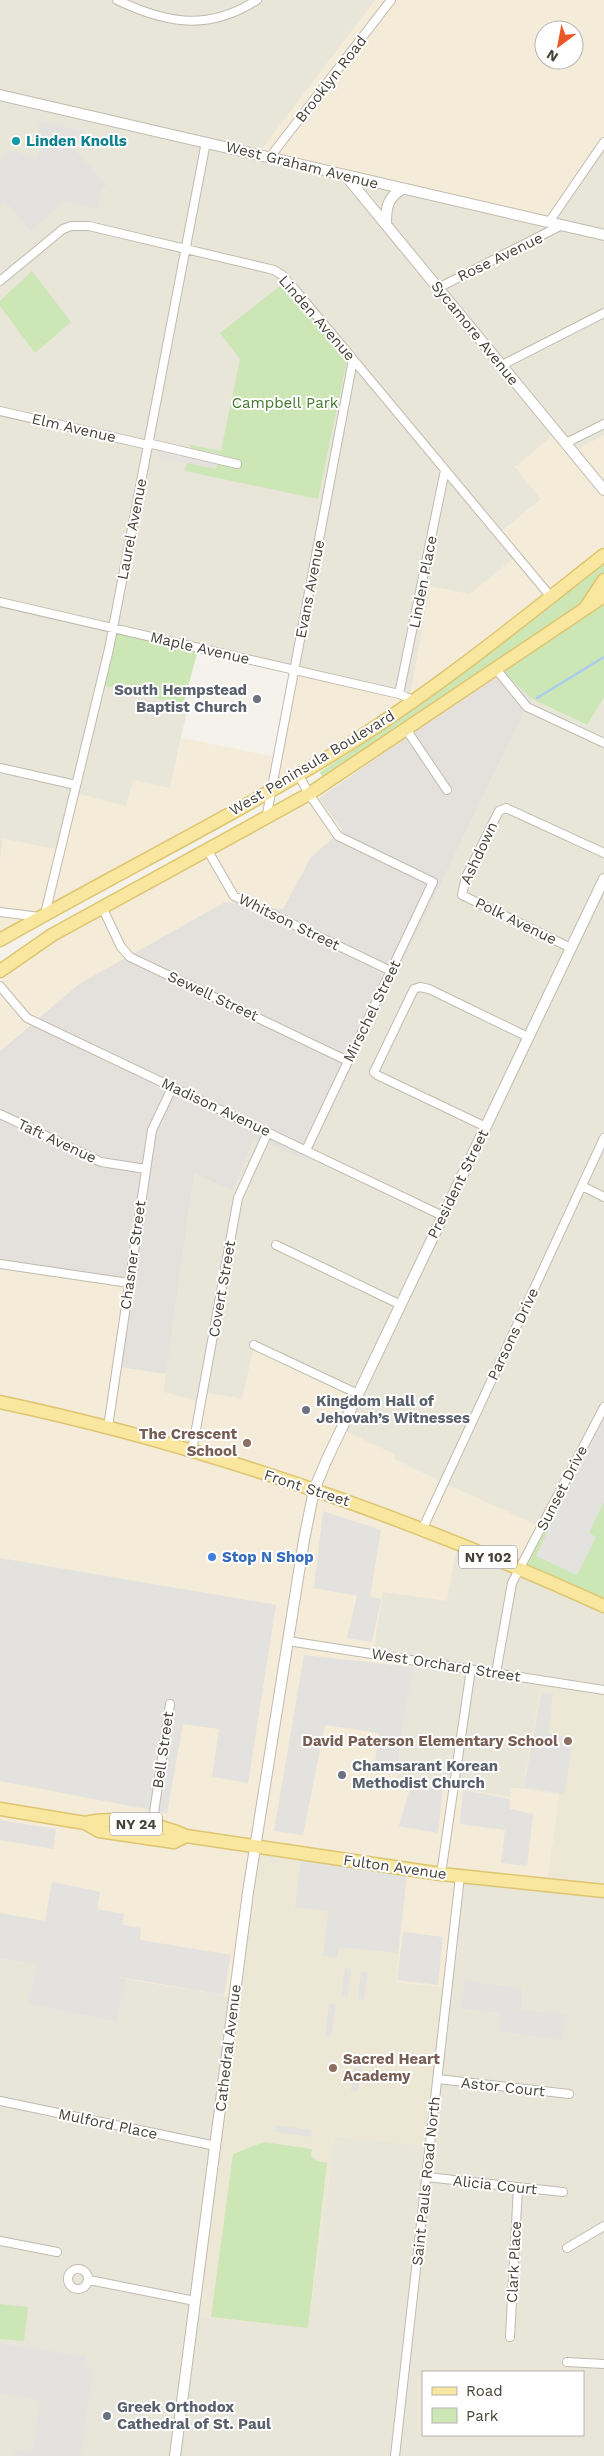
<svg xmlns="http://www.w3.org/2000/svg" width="604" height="2456" viewBox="0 0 604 2456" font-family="'Work Sans',sans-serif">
<rect width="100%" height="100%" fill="#f4f2eb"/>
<!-- residential -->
<path fill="#e8e5d9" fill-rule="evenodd" d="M0,0H604V435L571,453L515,466L541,499L500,533L518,555L470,594L409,701L114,629L102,685L188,706L170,788L126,806L59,850L3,839L0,862ZM544,30H574V60H544Z
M604,698V1413L543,1528L439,1481L394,1459L395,1455L342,1430L254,1348L242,1399L202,1392L200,1402L163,1392L194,1174L233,1191L254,1138L307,1161L523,714L532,699L587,725Z
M457,1546L604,1605V1693L541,1683L523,1789L512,1788L510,1797L396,1778L414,1657L373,1652L383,1591Z
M461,1873L604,1890V2456H0V1958L37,1965L29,2004L117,2022L126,1979L224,1995L237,2001L308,2328L335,2136L428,2146ZM423,2372H583V2435H423Z"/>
<!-- commercial -->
<path fill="#f4ebd8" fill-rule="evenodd" d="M375,0H604V141L548,224L257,155ZM544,30H574V60H544Z
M556,432L571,453L604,435V557L409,701L344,745L0,938V862L3,839L59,850L72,792L126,806L133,780L170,788L182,738L275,757L291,672L409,700L430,586L470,594L518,555L500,534L541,499L515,467Z
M319,798L342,830L311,857L283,909L225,902L79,984L0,1050V982L37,950Z
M0,1262L132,1282L119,1367L166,1374L163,1392L200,1402L202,1392L242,1399L254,1347L359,1397L343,1430L395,1455L394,1459L439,1481L543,1528L523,1568L457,1546L447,1601L383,1592L373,1652L414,1657L396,1778L510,1797L512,1788L559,1795L547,1882L461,1874L448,1988L396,1982L401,1934L237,2001L224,1995L126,1979L117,2022L28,2004L37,1965L0,1958Z"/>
<!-- industrial -->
<path fill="#e4e1dc" d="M502,671L532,699L523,714L307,1161L254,1138L233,1191L194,1174L166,1374L119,1367L132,1282L0,1262V1051L79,984L225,902L283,909L311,857L342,830L319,798Z"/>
<!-- education -->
<path fill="#ede8d6" d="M541,1683L604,1693V1890L547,1882L559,1795L523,1789Z
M256,1851L407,1875L396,1982L448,1988L428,2147L335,2136L308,2328L197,2317Z"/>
<!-- green -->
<path fill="#cde6b6" d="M32,271L71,322L35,353L0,306V301Z
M285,282L347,360L318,499L185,471L190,445L221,451L240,359L220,333Z
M604,562V576L580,604L485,670L322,777L320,772L355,749L368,736L490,653Z
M604,605V698L587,725L532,699L502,671Z
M114,629L198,650L183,705L102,685Z
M604,1413V1605L523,1568Z
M264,2142L312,2149L311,2156L317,2161L327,2163L308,2328L211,2317L233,2154Z
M0,2304L28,2307L24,2341L0,2339Z"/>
<!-- parking -->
<path fill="#e3e2df" d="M40,121L85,132L70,144L106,185L102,190L97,209L64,201L31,231L4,200L0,204V159L10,150L37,158L43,145L36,142Z
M161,442L220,454L216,469L158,457Z
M604,1414V1502L589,1533L596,1537L577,1575L536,1556Z
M323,1511L381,1530L370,1597L381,1599L372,1642L347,1638L357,1596L314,1588Z
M0,1558L276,1605L248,1783L212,1777L219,1729L183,1724L167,1813L0,1781Z
M304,1655L413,1667L396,1774L374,1770L379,1733L325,1725L303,1835L274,1831Z
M542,1692L553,1694L548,1733L574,1738L564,1794L524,1787Z
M411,1785L443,1789L438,1833L399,1826Z
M463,1790L510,1799V1809L533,1814L527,1866L501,1863L505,1830L460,1824Z
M0,1820L56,1829L53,1849L0,1840Z
M301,1860L407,1872L398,1953L339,1947L337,1958L323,1956L328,1911L295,1907Z
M52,1882L100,1892L97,1909L124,1914L122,1925L141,1928L140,1940L231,1955L224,1995L114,1976L126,1979L117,2022L28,2004L37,1965L0,1958V1913L45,1921Z
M403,1932L443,1937L438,1985L397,1980Z
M345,1968L351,1969L348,1997L341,1996Z
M361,1971L368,1972L364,2000L358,1999Z
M465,1981L521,1988V2010L566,2015L562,2040L498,2031L500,2013L460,2008Z
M329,2004H336L331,2037L325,2036Z
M355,2055L363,2056L358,2091H351Z
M276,2125L312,2130L311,2137L275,2132Z
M0,2343L86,2357L85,2369H93L81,2456H14L15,2450L32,2453L40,2400L0,2393Z"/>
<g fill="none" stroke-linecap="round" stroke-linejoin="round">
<!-- stream -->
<path stroke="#abcded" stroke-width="2.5" d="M537,698L604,657"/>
<defs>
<path id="minor" d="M117,0C167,24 209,31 257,0
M270,157L391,0
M549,222L604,142
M0,281L63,229L71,226H89L274,270L282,275L297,292L551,597
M438,288L562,225
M502,365L604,313
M0,411L148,445
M148,443L237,464
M566,443L604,424
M0,602L399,694L413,700
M497,670L527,707L604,743
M399,694L445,470
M406,729L447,790
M0,768L76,785
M298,774L309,794L338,836L433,882L306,1150
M266,819L353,360
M208,851L234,896L391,971
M102,907L121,947L130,957L348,1061
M0,912L40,917
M45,914L109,649L206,142
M571,948L462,895L466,877L499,811L506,808L604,853
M0,986L27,1018L443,1216
M0,1114L101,1162L146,1169
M486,1127L377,1075L374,1072L414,989L420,987L429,989L528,1037
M582,1186L604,1197
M276,1245L401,1305
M0,1264L129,1283
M254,1345L358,1394
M108,1427L152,1130L173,1086
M192,1451L238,1198L268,1132
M422,1530L604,1138
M288,1641L604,1690
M496,1673L512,1583L604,1407
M152,1826L170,1704
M441,1874L471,1669
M438,2079L569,2094
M0,2101L216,2146
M427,2177L563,2192
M0,2241L57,2252
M567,2248L604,2226
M68 2279a10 10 0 1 1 20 0a10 10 0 1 1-20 0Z
M89,2280L195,2301
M510,2337L518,2187
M567,2362L604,2364
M395,2456L460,1876"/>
<path id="tertiary" d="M0,95L604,235
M346,176L604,490
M386,224C386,208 387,198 402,189
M175,2456L248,1892L304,1540L314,1490L327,1459L604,879"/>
<path id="primary" d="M586,607L604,580
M0,940C115,874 234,816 346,746C437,689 520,621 604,555
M0,971L52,935L309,794L604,596
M0,1402C209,1446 410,1518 604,1606
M0,1809L85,1823L99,1831L174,1842L186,1836
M85,1823C111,1816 162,1824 186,1836L441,1874L604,1891"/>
</defs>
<!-- minor casing -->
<use href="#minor" stroke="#c0bbae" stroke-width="10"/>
<!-- tertiary casing -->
<use href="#tertiary" stroke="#c0bbae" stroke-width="12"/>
<!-- primary casing -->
<use href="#primary" stroke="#dec56f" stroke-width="15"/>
<!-- minor -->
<use href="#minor" stroke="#fff" stroke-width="8"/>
<!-- tertiary -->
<use href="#tertiary" stroke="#fff" stroke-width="10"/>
<!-- primary -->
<use href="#primary" stroke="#f9e69f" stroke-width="12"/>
</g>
<!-- markers -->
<circle fill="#0f9aa8" stroke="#fff" stroke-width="2" cx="16" cy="141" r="5"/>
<g fill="#6b7280" stroke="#fff" stroke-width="2">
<circle cx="257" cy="699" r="5"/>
<circle cx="306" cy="1410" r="5"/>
<circle cx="342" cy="1775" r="5"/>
<circle cx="107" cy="2416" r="5"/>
</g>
<g fill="#8d6e63" stroke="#fff" stroke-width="2">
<circle cx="247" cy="1443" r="5"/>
<circle cx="568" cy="1741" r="5"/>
<circle cx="333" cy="2068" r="5"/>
</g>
<circle fill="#3f7fe0" stroke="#fff" stroke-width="2" cx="212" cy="1557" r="5"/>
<g text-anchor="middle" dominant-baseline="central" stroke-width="4" stroke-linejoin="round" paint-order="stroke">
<!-- shield labels -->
<g fill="#fff" stroke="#7f7b74" stroke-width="1">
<rect x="459" y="1545.5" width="58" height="23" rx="4"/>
<rect x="110" y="1812.5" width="52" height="23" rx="4"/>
</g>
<g font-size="14" font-weight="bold" fill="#484339">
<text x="488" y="1557">NY 102</text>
<text x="136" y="1824">NY 24</text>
</g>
<!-- street labels -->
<g font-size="15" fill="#484339" stroke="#fff">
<text transform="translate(331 79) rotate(-52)">Brooklyn Road</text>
<text transform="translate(302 165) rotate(14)">West Graham Avenue</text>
<text transform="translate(500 257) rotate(-26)">Rose Avenue</text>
<text transform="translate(317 318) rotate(49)">Linden Avenue</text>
<text transform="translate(475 333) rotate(51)">Sycamore Avenue</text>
<text transform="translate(74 428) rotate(13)">Elm Avenue</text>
<text transform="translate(132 529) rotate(-79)">Laurel Avenue</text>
<text transform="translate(423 582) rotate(-79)">Linden Place</text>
<text transform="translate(310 589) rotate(-79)">Evans Avenue</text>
<text transform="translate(200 648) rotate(13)">Maple Avenue</text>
<text transform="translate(312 763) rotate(-31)">West Peninsula Boulevard</text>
<text transform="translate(479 853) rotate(-65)">Ashdown</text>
<text transform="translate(516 921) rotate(26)">Polk Avenue</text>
<text transform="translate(289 922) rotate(26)">Whitson Street</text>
<text transform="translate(213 996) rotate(25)">Sewell Street</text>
<text transform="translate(372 1011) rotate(-64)">Mirschel Street</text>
<text transform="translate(216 1107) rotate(25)">Madison Avenue</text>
<text transform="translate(57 1141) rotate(25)">Taft Avenue</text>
<text transform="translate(458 1184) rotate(-64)">President Street</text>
<text transform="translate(133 1255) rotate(-82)">Chasner Street</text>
<text transform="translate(222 1289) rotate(-80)">Covert Street</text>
<text transform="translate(513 1334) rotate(-65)">Parsons Drive</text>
<text transform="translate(307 1488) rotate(18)">Front Street</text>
<text transform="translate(562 1488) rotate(-63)">Sunset Drive</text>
<text transform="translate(446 1665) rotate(9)">West Orchard Street</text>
<text transform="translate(163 1750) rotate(-82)">Bell Street</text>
<text transform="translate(395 1867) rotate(8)">Fulton Avenue</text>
<text transform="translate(228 2048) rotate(-83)">Cathedral Avenue</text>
<text transform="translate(503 2087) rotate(6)">Astor Court</text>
<text transform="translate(108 2124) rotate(12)">Mulford Place</text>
<text transform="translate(426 2181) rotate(-84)">Saint Pauls Road North</text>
<text transform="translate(495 2185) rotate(6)">Alicia Court</text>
<text transform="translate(514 2262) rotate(-87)">Clark Place</text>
</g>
<!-- culture labels -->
<g font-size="15" font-weight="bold" fill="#0d838f" stroke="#fff" text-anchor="start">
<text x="26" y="141">Linden Knolls</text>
</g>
<!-- park labels -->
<g font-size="15" fill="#44782e" stroke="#fff">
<text x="285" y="403">Campbell Park</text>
</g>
<!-- worship labels -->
<g font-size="15" font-weight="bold" fill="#5b616d" stroke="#fff" text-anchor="start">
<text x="247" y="690" text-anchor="end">South Hempstead<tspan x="247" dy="17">Baptist Church</tspan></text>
<text x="316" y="1401">Kingdom Hall of<tspan x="316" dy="17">Jehovah’s Witnesses</tspan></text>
<text x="352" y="1766">Chamsarant Korean<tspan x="352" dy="17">Methodist Church</tspan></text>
<text x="117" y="2407">Greek Orthodox<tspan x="117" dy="17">Cathedral of St. Paul</tspan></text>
</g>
<!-- education labels -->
<g font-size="15" font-weight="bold" fill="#785e54" stroke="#fff" text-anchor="end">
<text x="237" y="1434">The Crescent<tspan x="237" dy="17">School</tspan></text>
<text x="558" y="1741">David Paterson Elementary School</text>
<text x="343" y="2059" text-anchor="start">Sacred Heart<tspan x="343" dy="17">Academy</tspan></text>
</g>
<!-- shop labels -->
<g font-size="15" font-weight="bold" fill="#366cbe" stroke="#fff" text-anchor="start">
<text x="222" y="1557">Stop N Shop</text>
</g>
</g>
<!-- legend -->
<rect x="422" y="2371" width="162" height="65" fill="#ffffff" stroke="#b6b4b0"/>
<rect x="432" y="2387" width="25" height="8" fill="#f9e69f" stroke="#b6b4b0"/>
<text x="466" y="2396" font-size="15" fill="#484339">Road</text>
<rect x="432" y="2408" width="25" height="15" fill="#cde6b6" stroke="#b6b4b0"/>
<text x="466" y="2421" font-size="15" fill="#484339">Park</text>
<!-- north arrow -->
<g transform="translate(559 45) rotate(212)"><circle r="24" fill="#ffffff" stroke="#b6b4b0"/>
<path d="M0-4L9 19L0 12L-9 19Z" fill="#ee5628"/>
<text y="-8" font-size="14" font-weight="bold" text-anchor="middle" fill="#484339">N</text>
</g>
</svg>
